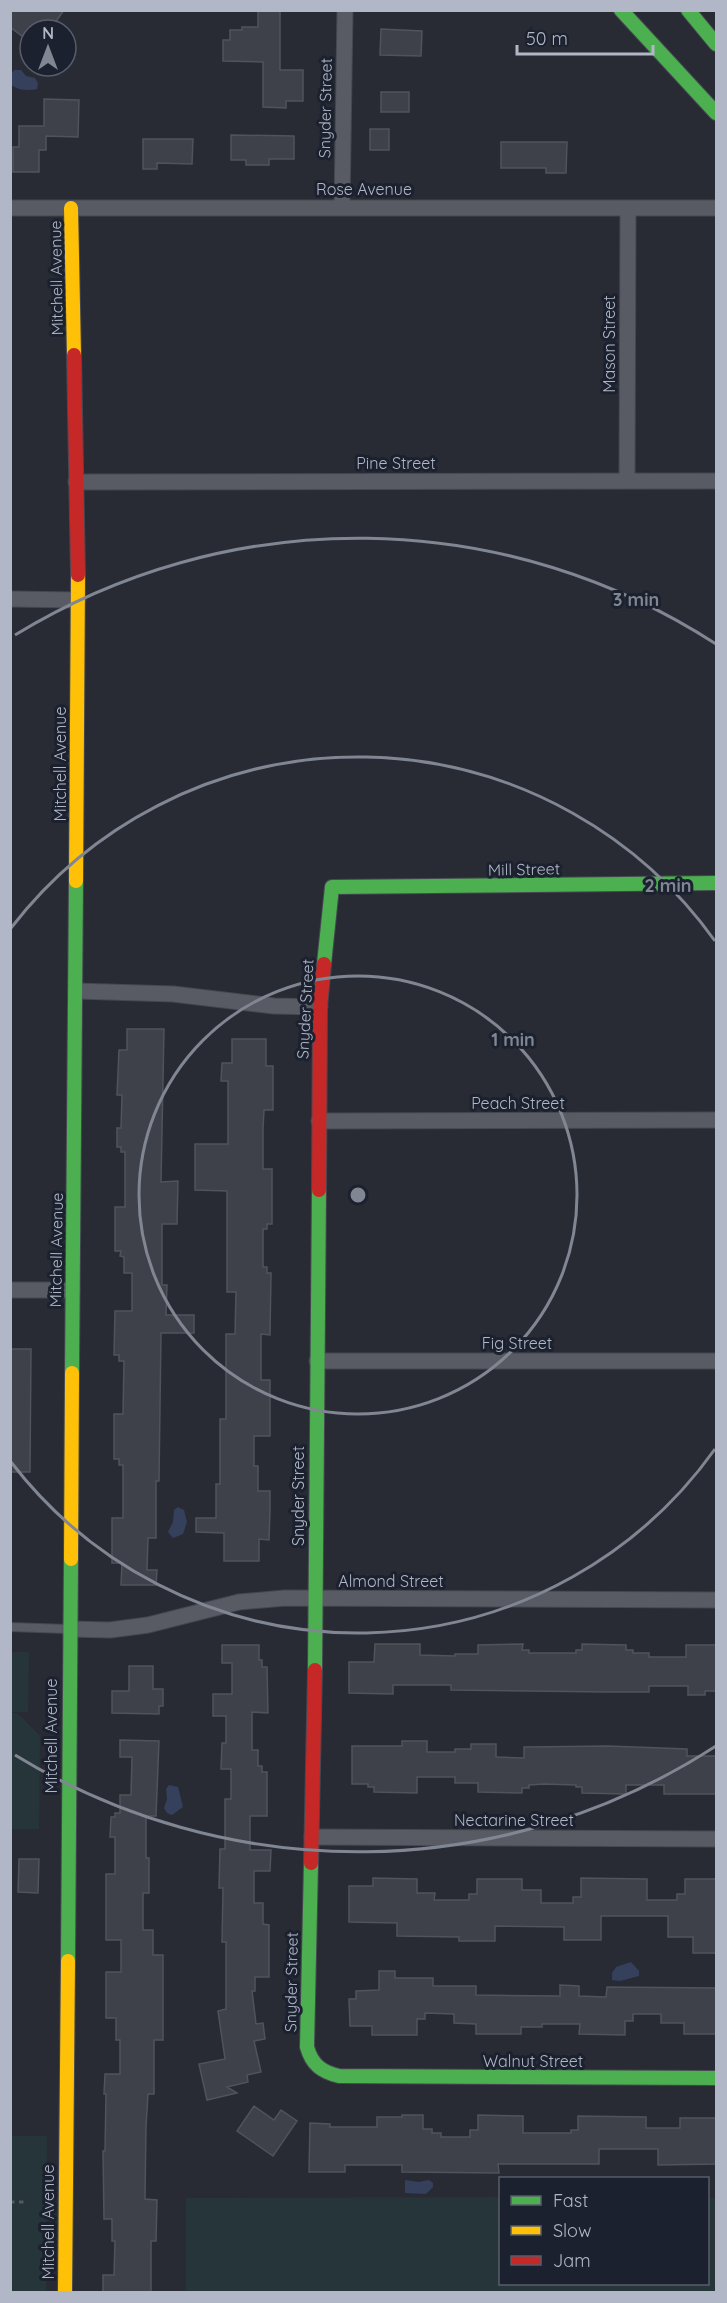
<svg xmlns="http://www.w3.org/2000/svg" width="727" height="2303" viewBox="0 0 727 2303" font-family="Quicksand,sans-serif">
<rect width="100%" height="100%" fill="#282b34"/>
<!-- green -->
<path fill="#25353a" d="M11,1652H29L28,1712H11Z
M11,1713H17L40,1736L39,1829H11Z
M11,2136H47L46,2292H11Z
M500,2197V2284H708V2198H716V2292H186V2198Z"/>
<!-- water -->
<path fill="#35405d" d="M14,70H21L26,76L35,78L38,83L37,89C24,92 0,88 14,70Z
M178,1507L184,1510L187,1522L183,1534L173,1538L168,1532L173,1522L174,1510Z
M169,1785L178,1787L183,1807L172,1815L167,1813L164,1808L167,1799L166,1789Z
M631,1962L639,1971V1976L620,1981L612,1980V1973L616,1967Z
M405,2180L419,2182L429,2180L433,2183V2187L426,2194L405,2193Z"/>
<!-- building -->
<path fill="#3e4149" stroke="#50535c" stroke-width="1.5" d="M10,10H64L50,30H30V42L10,27Z
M258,10H280V70H303V101H286V108L263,107V62L223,61V40H230V30H242V27H258Z
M381,29L422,31L421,56L380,55Z
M381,92H409V112H381Z
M44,99L79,100L78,137L46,136V150H39V172H13V147H19V126H44Z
M370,129H389V150H370Z
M231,135L294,136V159H269V165H246V160H231Z
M143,139H193L192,164L157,163V169H143Z
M501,142H567L566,173H546V168H501Z
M127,1029H164L161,1182L178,1181L177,1224H162V1285H167L166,1315H194V1333H161L159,1481H156V1538H148L147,1570H157L156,1585H121L122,1563H112V1518H123V1465H119V1459H114V1414H123L124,1361H119V1355H114L115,1311H132V1273H124V1257L120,1256L121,1251H115V1207H125V1152H121V1147H117V1128H121L122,1095H117L119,1050H127Z
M232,1039H266V1066H273V1110H264L263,1129V1169H272V1224H267V1229H263V1267H267V1273H271L270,1335L261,1334V1380H270V1436H254V1466H258V1491H270V1511L269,1540L259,1539V1561H224V1533L196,1532V1518H216V1484H220V1419H226V1334H235L236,1292H227V1191L195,1190V1144H228V1081H221L222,1063H232Z
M10,1349H31L30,1472H10Z
M375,1644H420V1655L455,1656V1654H478V1645L523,1644L522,1650H529V1653H576V1650H582V1644L626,1645V1650H633V1653H649V1657H686V1645H717V1691H705V1695H688V1686H649V1692H607L451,1690V1685H393V1694L349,1693V1662H374Z
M222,1645H259V1660H262V1667H267L268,1713L252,1712V1750H258V1766H262V1772H267V1816H250V1850H271L270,1871H254V1903H263V1924L269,1925V1977H255V1991H252L256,2024L263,2023L265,2039L254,2041L261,2072L247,2075L248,2082L227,2087L237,2093L207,2100L199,2064L225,2059L218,2011L226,2009V1942H222L223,1888H219L220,1849H225V1799H231V1769H221L222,1743H226V1716H213V1694H232V1663H222Z
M129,1666H153V1689H163V1706H159V1714L112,1713V1691H129Z
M120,1740L159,1741L156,1816H146V1858H149V1893H143V1930H153V1955H163V2040H154V2094H148L146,2127L145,2199L157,2200L156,2241H151V2292H103V2275H114L115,2241H112V2219H104L103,2151H105L106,2094H104L105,2074H120V2040H116V2018H106V1972H121V1940H106V1874H115V1837H110L111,1817H115V1813H120V1795H131L132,1757H120Z
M402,1741H427V1752H455V1749H471V1744H496V1757L524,1758V1747L608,1746L687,1749V1756H717V1794H664V1785H626V1794L582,1793V1787H576V1785L544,1784L529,1785V1788H522V1793L478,1792V1783H455V1777H417V1793L374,1792V1787H368V1784H352V1746H402Z
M19,1859H39L38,1893L18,1892Z
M373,1878L417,1879V1893H435L434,1900H469V1894H477V1879H522V1890H541V1903H573V1897H581V1878L647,1879V1900H677V1894H685V1879H717V1953H693V1937H668V1916H601V1940H564V1927L495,1926V1941H459V1937L397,1936V1923L349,1922V1886H373Z
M379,1971H395V1978H433V1986H476V1995L560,1996V1985L579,1986V1996L606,1997L607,1987L717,1988V2034H684V2023H661V2014H633V2021H625V2035L579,2034L580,2024H542V2027H521V2034H476V2024L454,2023V2014L425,2013V2019H417V2035H372V2026H350L349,1999H356V1991L379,1990Z
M254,2106L274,2120L281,2110L297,2121L273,2156L237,2131Z
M402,2115H423V2129H432V2133H441V2137H470V2130H478V2115L523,2116V2133H571V2130H578V2116L646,2117V2128H680V2118H717V2164L658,2165V2149H599V2164H498L499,2173L402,2172V2165H345V2172H309L310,2123L330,2124V2127H377V2117H402Z"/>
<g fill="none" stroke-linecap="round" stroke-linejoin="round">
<defs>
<path id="lane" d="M10,1627L67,1629"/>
<path id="street" d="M342,207L345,10
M10,208H716
M627,481L628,208
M76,482L716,481
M10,599L78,600
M76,991L173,994L274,1006L320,1007
M319,1121L716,1120
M10,1290H72
M317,1361H716
M69,1629L110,1630L148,1625L239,1602L285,1598L716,1600
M312,1837L716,1839"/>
<path id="fast" d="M621,10L716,113
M688,10L716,44
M324,964L332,887L716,883
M72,1373L76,881
M315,1670L319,1190
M311,1863L307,2047C312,2065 322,2072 339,2076L716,2078
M68,1961L71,1559"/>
<path id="slow" d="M71,208L74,355
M76,881L78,575
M71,1559L72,1373
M65,2292L68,1961"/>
<path id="jam" d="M74,355L78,575
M319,1190L320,1007L324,964
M311,1863L315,1670"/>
</defs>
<!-- lane casing -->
<use href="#lane" stroke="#45484f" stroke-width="10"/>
<!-- street casing -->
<use href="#street" stroke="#45484f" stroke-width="17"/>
<!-- fast casing -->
<use href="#fast" stroke="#454851" stroke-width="16"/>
<!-- slow casing -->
<use href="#slow" stroke="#454851" stroke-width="16"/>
<!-- jam casing -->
<use href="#jam" stroke="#454851" stroke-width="16"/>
<!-- path -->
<path stroke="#555960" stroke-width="3" stroke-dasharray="4.5 4.5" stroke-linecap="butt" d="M10,2202H27"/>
<!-- lane -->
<use href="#lane" stroke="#585b63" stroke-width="8"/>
<!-- street -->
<use href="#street" stroke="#585b63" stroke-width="15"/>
<!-- fast -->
<use href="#fast" stroke="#4caf50" stroke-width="14"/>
<!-- slow -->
<use href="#slow" stroke="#ffc107" stroke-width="14"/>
<!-- jam -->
<use href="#jam" stroke="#c62828" stroke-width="14"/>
</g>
<!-- distance rings -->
<g fill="none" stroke="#818693" stroke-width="3">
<circle cx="358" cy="1195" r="219"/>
<path d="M715 1449A438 438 0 0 1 11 1462M11 928A438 438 0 0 1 715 941"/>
<path d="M716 1746A657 657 0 0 1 15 1755M15 635A657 657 0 0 1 716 644"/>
</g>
<g text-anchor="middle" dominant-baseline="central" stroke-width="6" stroke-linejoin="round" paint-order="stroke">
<!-- street labels -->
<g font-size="16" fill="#b1b7c6" stroke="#1b212f">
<text transform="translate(325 108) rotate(-89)">Snyder Street</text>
<text x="364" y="189">Rose Avenue</text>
<text transform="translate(56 278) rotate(-91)">Mitchell Avenue</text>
<text transform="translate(609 344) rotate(-90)">Mason Street</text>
<text x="396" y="463">Pine Street</text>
<text transform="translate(60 764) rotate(-90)">Mitchell Avenue</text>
<text transform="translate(524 869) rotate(-1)">Mill Street</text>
<text transform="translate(305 1009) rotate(-87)">Snyder Street</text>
<text x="518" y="1103">Peach Street</text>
<text transform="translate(56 1250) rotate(-89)">Mitchell Avenue</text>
<text x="517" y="1343">Fig Street</text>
<text transform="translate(298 1496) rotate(-90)">Snyder Street</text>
<text x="391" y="1581">Almond Street</text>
<text transform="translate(51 1736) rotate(-90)">Mitchell Avenue</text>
<text x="514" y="1820">Nectarine Street</text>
<text transform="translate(291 1982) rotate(-89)">Snyder Street</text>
<text x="533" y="2061">Walnut Street</text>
<text transform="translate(48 2222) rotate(-90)">Mitchell Avenue</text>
</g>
</g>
<circle cx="358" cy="1195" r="9" fill="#818693" stroke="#1b212f" stroke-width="3"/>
<g font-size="18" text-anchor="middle" font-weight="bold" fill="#818693" stroke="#1b212f" stroke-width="6" stroke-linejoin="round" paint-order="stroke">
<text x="636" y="606">3 min</text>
<text x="668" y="892">2 min</text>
<text x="513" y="1046">1 min</text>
</g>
<!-- border -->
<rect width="727" height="2303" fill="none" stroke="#b1b7c6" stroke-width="24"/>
<!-- legend -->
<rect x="499" y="2177" width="210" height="108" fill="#1b212f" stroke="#575d6b" stroke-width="1.5"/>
<rect x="511" y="2196" width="30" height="9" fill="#4caf50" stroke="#575d6b" stroke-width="1.5"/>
<text x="553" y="2207" font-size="18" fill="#b1b7c6">Fast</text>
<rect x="511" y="2226" width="30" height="9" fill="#ffc107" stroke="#575d6b" stroke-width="1.5"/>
<text x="553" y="2237" font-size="18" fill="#b1b7c6">Slow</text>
<rect x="511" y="2256" width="30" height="9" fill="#c62828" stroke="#575d6b" stroke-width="1.5"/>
<text x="553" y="2267" font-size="18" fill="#b1b7c6">Jam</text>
<!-- north arrow -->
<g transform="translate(48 48)"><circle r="28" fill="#1b212f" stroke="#575d6b" stroke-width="1.5"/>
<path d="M0-4.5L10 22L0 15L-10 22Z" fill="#818693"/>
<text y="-9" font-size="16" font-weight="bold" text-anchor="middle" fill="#b1b7c6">N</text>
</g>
<!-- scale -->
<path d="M517 45v9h136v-9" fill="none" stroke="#b1b7c6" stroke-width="3"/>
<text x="526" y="45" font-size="18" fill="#b1b7c6" stroke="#1b212f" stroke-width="4.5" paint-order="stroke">50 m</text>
</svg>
